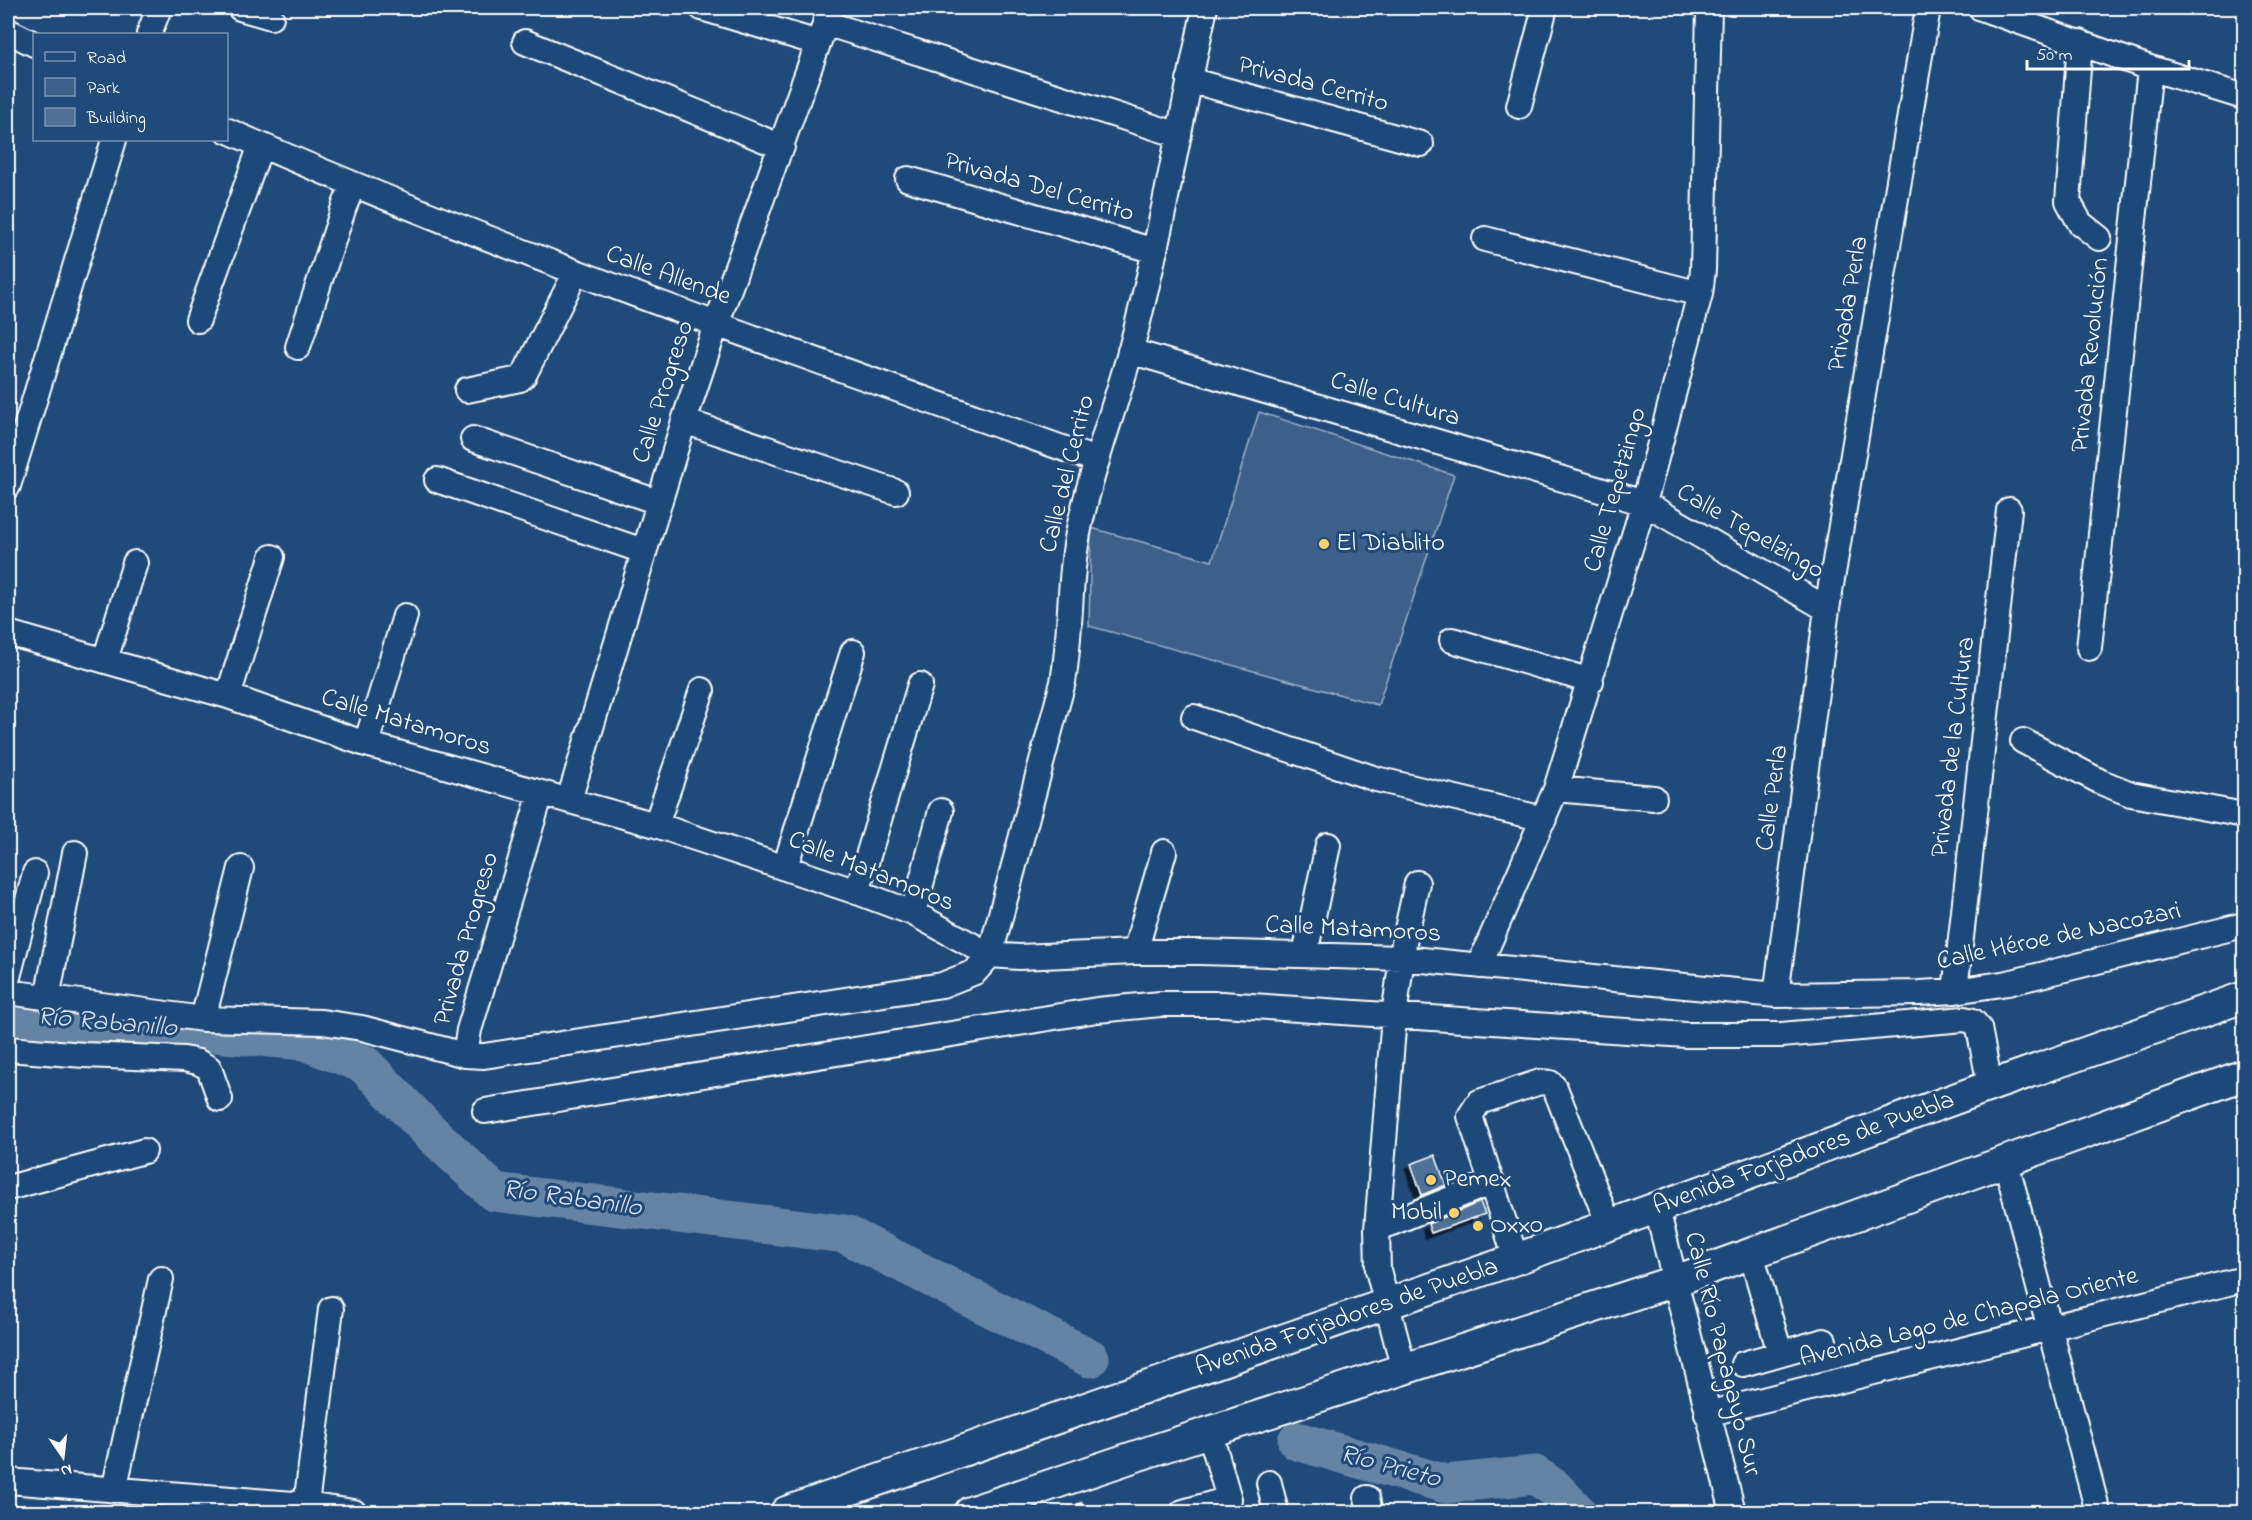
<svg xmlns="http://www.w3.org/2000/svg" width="2252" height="1520" viewBox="0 0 2252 1520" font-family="'Indie Flower',sans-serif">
<defs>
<filter id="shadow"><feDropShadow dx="-5.5" dy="5.5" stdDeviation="0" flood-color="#0009"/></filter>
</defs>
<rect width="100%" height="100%" fill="#1f4a7a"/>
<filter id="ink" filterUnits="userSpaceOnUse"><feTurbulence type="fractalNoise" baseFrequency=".0167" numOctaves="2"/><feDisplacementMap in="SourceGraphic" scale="12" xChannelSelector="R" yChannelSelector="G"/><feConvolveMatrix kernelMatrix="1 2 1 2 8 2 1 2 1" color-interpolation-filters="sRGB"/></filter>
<g filter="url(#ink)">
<!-- green -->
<path fill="#3c618b" stroke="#9eb0c5" stroke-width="1.5" d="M1259,412L1454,475L1378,705L1089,626L1091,528L1212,561Z"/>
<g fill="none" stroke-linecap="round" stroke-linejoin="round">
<!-- river -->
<path stroke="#6583a4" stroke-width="39" d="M8,1015L304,1041L364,1064L428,1130L494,1192L845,1234L1090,1358
M1297,1441L1446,1484L1535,1475L1554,1488L1577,1512"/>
</g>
<!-- building -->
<path fill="#507197" stroke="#fff" stroke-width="1.5" filter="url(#shadow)" d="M1435,1155L1446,1185L1422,1195L1411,1164Z
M1480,1202L1485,1214L1431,1233L1428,1224Z"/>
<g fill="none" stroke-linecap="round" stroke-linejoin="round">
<defs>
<path id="minor" d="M240,8L271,17
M702,8L818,43
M1981,8L2150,68L2244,97
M825,23L1179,135
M8,31L34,44
M149,34L159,8
M525,42L782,147
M2080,42L2068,201L2080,223L2099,238
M1189,80L1421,144
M1519,106L1545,8
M226,130C511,255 804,356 1096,460
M908,179L1155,251
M1485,239L1700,294
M198,320L261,145
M298,347L344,207L353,185
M1130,351L1644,503L1827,609
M467,390L520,379L524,375L576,272
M684,421L896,492
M473,439L658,502
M437,480L643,551
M8,486L114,140
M8,633L228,696L366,744L656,825L857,892L913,913L990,955L1019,957L1135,952H1199L1402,958L1776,995L1919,993L1955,991L2008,983L2244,925
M1452,640L1591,681
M2089,648L2150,68
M105,660L135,563
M228,696L272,557
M1194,717L1376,779L1544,819
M2023,741L2101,782L2131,794L2244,815
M366,744L405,616
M1556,789L1654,798
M569,800L684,421L716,325L831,8
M656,825L702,690
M785,867L853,652
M857,892L920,685
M913,913L941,811
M1135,952L1164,852
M1305,954L1328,845
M1479,966L1556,789L1644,503L1700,294L1703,270L1709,8
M8,977L35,873
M1955,991L2009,510
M8,992L203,1019L322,1022L362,1028L465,1055L484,1056L942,985L975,972L990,955L1063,682C1072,629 1068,576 1080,524C1093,464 1115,408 1131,349C1161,237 1180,121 1205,8
M1776,995L1827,609L1928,8
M47,998L75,853
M203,1019L241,868
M8,1049L84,1055L184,1059L198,1062L209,1068L220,1099
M465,1055L469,1030L541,793
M485,1111L1097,1010L1161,1004H1222L1686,1035H1781L1964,1019L1973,1021L1979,1028L1990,1086
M2006,1162L2098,1512
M8,1188L144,1151
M1657,1209L1733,1512
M1377,1229L1492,1182
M1751,1253L1780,1353
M1516,1259L1470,1116L1479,1102L1540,1082L1550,1083L1555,1088L1609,1225
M1743,1364L1824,1341
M1404,1370L1378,1270L1377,1229L1394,1016L1404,943L1417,883
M1707,1414L2244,1279
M8,1481L306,1505L354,1512
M1269,1483L1276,1512
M114,1490L161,1279
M1367,1498L1370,1512
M306,1505L331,1309
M1183,1512L1229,1499L1210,1433"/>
<path id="major" d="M786,1512L1516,1259L1990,1086L2244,997
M970,1512L1154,1450L1675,1281L2244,1075"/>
</defs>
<!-- minor casing -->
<use href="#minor" stroke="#fff" stroke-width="28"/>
<!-- major casing -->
<use href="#major" stroke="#fff" stroke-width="34"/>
<!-- path -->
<path stroke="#fff" stroke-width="4" stroke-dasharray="6 4.5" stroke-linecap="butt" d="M1057,1512L1084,1503"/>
<!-- minor -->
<use href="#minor" stroke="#1f4a7a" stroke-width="24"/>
<!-- major -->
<use href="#major" stroke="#1f4a7a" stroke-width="30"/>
</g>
</g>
<!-- markers -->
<g fill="#ffd166" stroke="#1f4a7a" stroke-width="2">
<circle cx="1324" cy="544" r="6"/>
<circle cx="1431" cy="1180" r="6"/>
<circle cx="1454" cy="1213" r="6"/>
<circle cx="1478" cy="1226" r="6"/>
</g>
<g text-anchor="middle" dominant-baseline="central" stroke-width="6" stroke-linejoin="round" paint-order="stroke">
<!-- street labels -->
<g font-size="26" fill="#fff" stroke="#1f4a7a">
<text transform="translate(1313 85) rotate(15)">Privada Cerrito</text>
<text transform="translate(1039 188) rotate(16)">Privada Del Cerrito</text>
<text transform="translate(668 276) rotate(20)">Calle Allende</text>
<text transform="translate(1849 304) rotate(-80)">Privada Perla</text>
<text transform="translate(2091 355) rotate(-84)">Privada Revolución</text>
<text transform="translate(664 392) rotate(-72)">Calle Progreso</text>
<text transform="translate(1395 400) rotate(17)">Calle Cultura</text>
<text transform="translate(1068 474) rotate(-76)">Calle del Cerrito</text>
<text transform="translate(1616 490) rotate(-74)">Calle Tepetzingo</text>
<text transform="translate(1750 532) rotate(30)">Calle Tepelzingo</text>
<text transform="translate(406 723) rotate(17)">Calle Matamoros</text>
<text transform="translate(1954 747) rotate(-83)">Privada de la Cultura</text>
<text transform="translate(1773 798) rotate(-82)">Calle Perla</text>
<text transform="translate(871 872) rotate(22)">Calle Matamoros</text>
<text transform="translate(1353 930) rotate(3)">Calle Matamoros</text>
<text transform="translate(2059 937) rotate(-12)">Calle Héroe de Nacozari</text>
<text transform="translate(467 939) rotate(-74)">Privada Progreso</text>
<text transform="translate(1804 1154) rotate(-20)">Avenida Forjadores de Puebla</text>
<text transform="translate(1347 1318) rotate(-19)">Avenida Forjadores de Puebla</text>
<text transform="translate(1969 1318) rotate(-14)">Avenida Lago de Chapala Oriente</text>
<text transform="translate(1722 1354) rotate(76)">Calle Río Papagayo Sur</text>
</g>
<!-- poi labels -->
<g font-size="26" fill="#fff" stroke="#1f4a7a" text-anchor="start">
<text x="1336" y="544">El Diablito</text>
<text x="1443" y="1180">Pemex</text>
<text x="1442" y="1213" text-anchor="end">Mobil</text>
<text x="1490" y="1226">Oxxo</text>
</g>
<!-- water labels -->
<g font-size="27" font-style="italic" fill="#d8e0e8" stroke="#1f4a7a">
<text transform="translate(107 1023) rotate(5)">Río Rabanillo</text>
<text transform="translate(572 1199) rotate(8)">Río Rabanillo</text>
<text transform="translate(1390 1467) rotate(15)">Río Prieto</text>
</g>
</g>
<!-- margin -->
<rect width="2252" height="1520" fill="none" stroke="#1f4a7a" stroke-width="30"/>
<rect x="15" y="15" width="2222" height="1490" fill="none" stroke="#fff" stroke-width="2" filter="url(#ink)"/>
<!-- legend -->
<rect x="33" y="33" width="195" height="108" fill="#1f4a7a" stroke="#7992af" stroke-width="1.5"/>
<rect x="45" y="52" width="30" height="9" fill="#1f4a7a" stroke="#7992af" stroke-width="1.5"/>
<text x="87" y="63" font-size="18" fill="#ffffff">Road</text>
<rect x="45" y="78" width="30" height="18" fill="#3c618b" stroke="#7992af" stroke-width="1.5"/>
<text x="87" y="93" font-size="18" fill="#ffffff">Park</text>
<rect x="45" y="108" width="30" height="18" fill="#507197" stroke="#7992af" stroke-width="1.5"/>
<text x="87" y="123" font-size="18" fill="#ffffff">Building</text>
<!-- north arrow -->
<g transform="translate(63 1457) rotate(166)" stroke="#1f4a7a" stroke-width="4.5" paint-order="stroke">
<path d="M0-4.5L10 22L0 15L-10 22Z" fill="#ffffff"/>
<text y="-9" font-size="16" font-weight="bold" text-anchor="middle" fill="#ffffff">N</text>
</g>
<!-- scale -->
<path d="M2027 60v9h162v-9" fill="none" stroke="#ffffff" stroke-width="3"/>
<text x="2036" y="60" font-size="18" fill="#ffffff" stroke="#1f4a7a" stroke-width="4.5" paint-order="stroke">50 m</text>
</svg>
